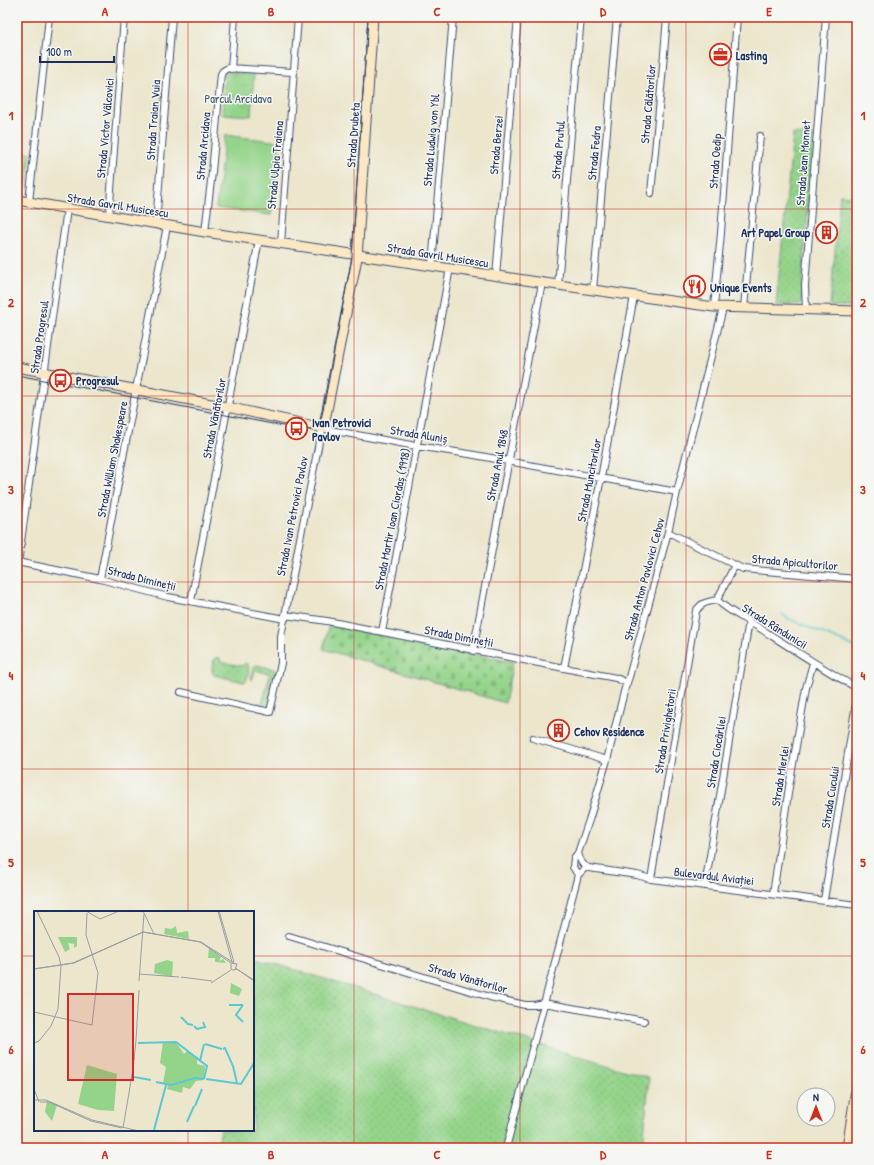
<svg xmlns="http://www.w3.org/2000/svg" width="874" height="1165" viewBox="0 0 874 1165" font-family="'Patrick Hand',sans-serif">
<defs>
<pattern id="grass-dots" width="8" height="8" patternUnits="userSpaceOnUse"><rect width="8" height="8" fill="#94d48a"/><path d="M2 2h.1M6 6h.1" fill="none" stroke="#7fb67a" stroke-width="1.8" stroke-linecap="round"/></pattern>
<pattern id="cemetery-stones" width="16" height="16" patternUnits="userSpaceOnUse"><rect width="16" height="16" fill="#94d48a"/><path d="M2 7V4a2 2 0 0 1 4 0v3zM10 15v-3a2 2 0 0 1 4 0v3z" fill="#7fb67a"/></pattern>
<pattern id="park-tufts" width="24" height="20" patternUnits="userSpaceOnUse"><rect width="24" height="20" fill="#94d48a"/><path d="M3 7l-1-3M5 7V3M7 7l1-3M15 17l-1-3M17 17v-4M19 17l1-3" fill="none" stroke="#7fb67a"/></pattern>
</defs>
<rect width="100%" height="100%" fill="#f6f6f2"/>
<filter id="ink" filterUnits="userSpaceOnUse"><feTurbulence type="fractalNoise" baseFrequency=".025" numOctaves="2"/><feDisplacementMap in="SourceGraphic" scale="8" xChannelSelector="R" yChannelSelector="G"/><feConvolveMatrix kernelMatrix="1 2 1 2 8 2 1 2 1" color-interpolation-filters="sRGB"/></filter>
<filter id="wash" filterUnits="userSpaceOnUse"><feTurbulence type="fractalNoise" baseFrequency=".012" numOctaves="4" result="noise"/><feDisplacementMap in="SourceGraphic" scale="16" xChannelSelector="R" yChannelSelector="G"/><feGaussianBlur stdDeviation="0.9" result="paint"/><feColorMatrix in="noise" values="0 0 0 0 0 0 0 0 0 0 0 0 0 0 0 0 0 1.4 0 .05"/><feComposite in="paint" operator="in"/></filter>
<g filter="url(#wash)">
<rect width="100%" height="100%" fill="#ebe6cc"/>
<!-- grass -->
<path fill="url(#grass-dots)" stroke="#588274" d="M793,134L814,136L802,284V303L800,305H776Z
M840,195L857,197V307L830,306Z
M216,657L220,658L221,662L242,666L245,663L248,664C250,669 248,677 246,681L243,682L214,675C210,671 213,661 216,657Z
M256,665L271,668L277,671V677L273,676L270,688L273,689L269,706L266,707L257,705L258,703L262,704L270,674L255,670L252,680C250,676 252,668 256,665Z
M253,957L649,1078L643,1148H218L220,1130H253Z"/>
<!-- cemetery -->
<path fill="url(#cemetery-stones)" stroke="#588274" d="M329,625L513,662L505,703L323,649Z"/>
<!-- park -->
<path fill="url(#park-tufts)" stroke="#588274" d="M225,72L254,74L251,116L222,114Z
M17,142H20L19,152L31,153L28,177L23,195L17,194Z"/>
<!-- pitch -->
<path fill="#94d48a" stroke="#588274" d="M225,135L280,142L271,215L216,208Z"/>
<g fill="none" stroke-linecap="round" stroke-linejoin="round">
<!-- stream -->
<path stroke="#5bc8d1" stroke-width="1.5" d="M782,614L787,618L857,648"/>
</g>
</g>
<g filter="url(#ink)">
<g fill="none" stroke-linecap="round" stroke-linejoin="round">
<defs>
<path id="street" d="M231,69L235,17
M651,193L662,78L667,17
M29,202L49,17
M109,216L124,17
M156,224L172,17
M205,232L212,172L221,74L223,71L228,68L293,72
M281,243L298,17
M432,265L453,17
M496,276L518,17
M558,285L581,17
M593,290L617,17
M714,307L721,233L737,17
M744,308L760,136
M806,310L805,286L826,17
M668,532L743,569L857,579
M17,562L100,579L168,597L285,619
M18,563L67,209
M735,565L717,600C729,612 744,618 758,627C791,648 823,669 857,688
M100,579L167,226
M191,601L259,240
M285,615L327,621L564,668L616,678L627,683
M382,632L450,268
M473,651L542,283
M564,668L601,478L634,296
M181,692L270,712L281,663V636L320,437L323,428L330,430L416,446L469,454L677,492
M533,738L607,760
M578,853C580,860 582,866 589,868L637,875L651,879L857,905
M578,875L573,867L574,858L578,853L590,817L607,760L625,688L629,677L668,532L677,492L723,308
M651,879L696,611C702,602 707,602 717,600
M705,886L749,621
M773,894L789,787L806,688L813,663
M824,900L857,698
M289,936L490,997L525,1005H534L544,1003L644,1021
M506,1148L578,875L586,867"/>
<path id="secondary" d="M17,200L205,232L558,285L714,307L857,311
M17,367L227,407L323,428L326,415L357,258L373,17
M847,1148L857,1083"/>
</defs>
<!-- street casing -->
<use href="#street" stroke="#3a4a6e" stroke-width="8"/>
<!-- secondary casing -->
<use href="#secondary" stroke="#3a4a6e" stroke-width="11"/>
<!-- street -->
<use href="#street" stroke="#fff" stroke-width="6"/>
<!-- secondary -->
<use href="#secondary" stroke="#fae7c3" stroke-width="9"/>
<!-- tram -->
<path stroke="#1b2f5e" stroke-width="1" d="M17,375L304,430C314,430 319,425 322,415L352,257L368,17"/>
</g>
</g>
<!-- grid -->
<path fill="none" stroke="#c8321e" stroke-width="1" stroke-opacity="0.55" d="M188,17V912M354,17V1148M520,17V1148M686,17V1148M17,209H857M17,396H857M17,582H857M17,769H857M17,956H35M253,956H857M188,1130V1148"/>
<!-- icons -->
<defs>
<symbol id="office-ring" viewBox="-11 -11 22 22"><circle r="9.5" fill="#f6f6f2" stroke="#c8321e" stroke-width="1.5"/><path d="M-6-3h4V-5.5h4V-3h4V5H-6ZM-1-4.5V-3h2v-1.5ZM-6 0V1H6V0Z" fill="#c8321e"/></symbol>
<symbol id="building-ring" viewBox="-11 -11 22 22"><circle r="9.5" fill="#f6f6f2" stroke="#c8321e" stroke-width="1.5"/><path d="M-4-6H4V6H1V3H-1V6H-4ZM-2.5-4.3h1.7v1.8h-1.7ZM.8-4.3h1.7v1.8H.8ZM-2.5-1h1.7V.8h-1.7ZM.8-1h1.7V.8H.8Z" fill="#c8321e"/></symbol>
<symbol id="restaurant-ring" viewBox="-11 -11 22 22"><circle r="9.5" fill="#f6f6f2" stroke="#c8321e" stroke-width="1.5"/><path d="M-5-6h1v4h1v-4h1v4h1v-4h1v5L-1.5 .5V6h-2V.5L-5-1ZM5-6V6H3V1.5H1.5Q1.5-4 5-6Z" fill="#c8321e"/></symbol>
<symbol id="bus-ring" viewBox="-11 -11 22 22"><circle r="9.5" fill="#f6f6f2" stroke="#c8321e" stroke-width="1.5"/><path d="M-5-6H5V4H4V6H2V4H-2V6H-4V4H-5ZM-3.5-4V0h7V-4ZM-3.5 1.2v1.5H-2V1.2ZM2 1.2v1.5H3.5V1.2Z" fill="#c8321e"/></symbol>
</defs>
<g fill-rule="evenodd">
<use href="#office-ring" x="708" y="42" width="25" height="25"/>
<use href="#building-ring" x="814" y="220" width="25" height="25"/>
<use href="#restaurant-ring" x="682" y="274" width="25" height="25"/>
<use href="#bus-ring" x="48" y="368" width="25" height="25"/>
<use href="#bus-ring" x="284" y="416" width="25" height="25"/>
<use href="#building-ring" x="546" y="718" width="25" height="25"/>
</g>
<g text-anchor="middle" dominant-baseline="central" stroke-width="3" stroke-linejoin="round" paint-order="stroke">
<!-- poi labels -->
<g font-size="12" font-weight="bold" fill="#1b2f5e" stroke="#f6f6f2" text-anchor="start">
<text x="736" y="55">Lasting</text>
<text x="810" y="232" text-anchor="end">Art Papel Group</text>
<text x="710" y="287">Unique Events</text>
<text x="76" y="380">Progresul</text>
<text x="312" y="422">Ivan Petrovici<tspan x="312" dy="14">Pavlov</tspan></text>
<text x="574" y="731">Cehov Residence</text>
</g>
<!-- park labels -->
<g font-size="12" fill="#395869" stroke="#f6f6f2">
<text x="238" y="98">Parcul Arcidava</text>
</g>
<!-- street labels -->
<g font-size="12" fill="#1b2f5e" stroke="#f6f6f2">
<text transform="translate(648 104) rotate(-85)">Strada Călătorilor</text>
<text transform="translate(153 120) rotate(-86)">Strada Traian Vuia</text>
<text transform="translate(105 128) rotate(-85)">Strada Victor Vâlcovici</text>
<text transform="translate(353 135) rotate(-86)">Strada Drubeta</text>
<text transform="translate(431 140) rotate(-85)">Strada Ludwig von Ybl</text>
<text transform="translate(496 145) rotate(-85)">Strada Berzei</text>
<text transform="translate(203 146) rotate(-85)">Strada Arcidava</text>
<text transform="translate(558 150) rotate(-85)">Strada Prutul</text>
<text transform="translate(594 153) rotate(-85)">Strada Fedra</text>
<text transform="translate(715 161) rotate(-86)">Strada Oedip</text>
<text transform="translate(803 163) rotate(-86)">Strada Jean Monnet</text>
<text transform="translate(275 165) rotate(-85)">Strada Ulpia Traiana</text>
<text transform="translate(118 205) rotate(9)">Strada Gavril Musicescu</text>
<text transform="translate(438 255) rotate(9)">Strada Gavril Musicescu</text>
<text transform="translate(39 337) rotate(-82)">Strada Progresul</text>
<text transform="translate(214 418) rotate(-79)">Strada Vânătorilor</text>
<text transform="translate(419 434) rotate(9)">Strada Aluniș</text>
<text transform="translate(112 459) rotate(-79)">Strada William Shakespeare</text>
<text transform="translate(497 465) rotate(-79)">Strada Anul 1848</text>
<text transform="translate(589 480) rotate(-79)">Strada Muncitorilor</text>
<text transform="translate(292 516) rotate(-79)">Strada Ivan Petrovici Pavlov</text>
<text transform="translate(392 519) rotate(-79)">Strada Martir Ioan Ciordaș (1918)</text>
<text transform="translate(795 562) rotate(5)">Strada Apicultorilor</text>
<text transform="translate(142 578) rotate(14)">Strada Dimineții</text>
<text transform="translate(644 579) rotate(-75)">Strada Anton Pavlovici Cehov</text>
<text transform="translate(775 626) rotate(32)">Strada Rândunicii</text>
<text transform="translate(459 636) rotate(11)">Strada Dimineții</text>
<text transform="translate(665 731) rotate(-81)">Strada Privighetorii</text>
<text transform="translate(716 752) rotate(-81)">Strada Ciocârliei</text>
<text transform="translate(780 776) rotate(-81)">Strada Mierlei</text>
<text transform="translate(830 797) rotate(-81)">Strada Cucului</text>
<text transform="translate(714 876) rotate(7)">Bulevardul Aviației</text>
<text transform="translate(468 978) rotate(16)">Strada Vânătorilor</text>
</g>
</g>
<!-- overview -->
<g transform="translate(34 911)">
<rect width="220" height="220" fill="#ebe6cc"/>
<path d="M175,37L187,46L185,50L189,48L192,52L181,51V47H174ZM197,72L208,78L205,85L196,82ZM129,131H142L150,143L153,140L163,148V153L171,155L170,169L162,170L156,178L149,176L148,182L133,178L134,174L129,172L132,156L126,152ZM53,154L83,163L80,200L64,199L44,193Z" fill="#94d48a"/>
<path d="M24,26H43V35L40,37V33L34,32L36,38L31,41Z" fill="#94d48a"/>
<path d="M142,15L143,22L154,20L155,28L130,23L131,17L137,18ZM133,49L139,51L138,66L120,62L121,53ZM13,190L23,194L18,210L11,201Z" fill="#94d48a"/>
<path d="M144,148L162,150L161,163L142,160Z" fill="#94d48a"/>
<path fill="none" stroke="#5bc8d1" stroke-width="2" d="M195,94H209M209,94L202,104L209,111M147,106L154,113L159,114M160,115L163,118L171,116L169,111M104,132L142,131L173,155L170,168M171,133L188,138M189,138L191,137L199,155L203,172M166,150L170,133M100,166L117,169M172,168L207,173L220,152M122,171L137,174L161,167L169,168M161,195L168,178M153,211L160,195M120,219L132,174"/>
<path fill="none" stroke="#989da0" stroke-width="1" d="M52,0L66,8L85,0M109,0L120,23M184,0L198,51L201,53M185,0L200,51M201,57L220,69M0,58L39,52L109,21L166,31L197,52M0,58L40,52L109,21L167,31L200,52M201,59L203,53L197,52V58L199,59L203,58L220,70M105,63L145,66M147,66L178,70M105,70L110,3M177,72L197,59M0,101L58,114L64,62L52,24L53,2M102,129L105,79M0,132L5,130L17,115L24,98L27,55L25,46L3,0M100,150L102,129M0,178L5,191M95,182L100,151M0,189H12L58,209L105,220M6,191H15L57,210L88,217M89,217L95,182"/>
<path fill="#d62828" fill-opacity="0.15" stroke="#d62828" stroke-width="2" d="M34,83H99V169H34Z"/>
<rect width="220" height="220" fill="none" stroke="#1b2f5e" stroke-width="2"/>
</g>
<!-- margin -->
<rect width="874" height="1165" fill="none" stroke="#f6f6f2" stroke-width="44"/>
<!-- north arrow -->
<g transform="translate(816 1107)"><circle r="19" fill="#f6f6f2" stroke="#9ea6b7"/>
<path d="M0-3L7 15L0 10L-7 15Z" fill="#c8321e"/>
<text y="-6" font-size="11" font-weight="bold" text-anchor="middle" fill="#1b2f5e">N</text>
</g>
<!-- scale -->
<path d="M40 56v6h74v-6" fill="none" stroke="#1b2f5e" stroke-width="2"/>
<text x="46" y="56" font-size="12" fill="#1b2f5e" stroke="#f6f6f2" stroke-width="3" paint-order="stroke">100 m</text>
<rect x="22" y="22" width="830" height="1121" fill="none" stroke="#c8321e" stroke-width="1.5"/>
<g font-size="13" text-anchor="middle" font-weight="bold" fill="#c8321e">
<text x="105" y="16">A</text>
<text x="271" y="16">B</text>
<text x="437" y="16">C</text>
<text x="603" y="16">D</text>
<text x="769" y="16">E</text>
<text x="11" y="120">1</text>
<text x="863" y="120">1</text>
<text x="11" y="307">2</text>
<text x="863" y="307">2</text>
<text x="11" y="494">3</text>
<text x="863" y="494">3</text>
<text x="11" y="680">4</text>
<text x="863" y="680">4</text>
<text x="11" y="867">5</text>
<text x="863" y="867">5</text>
<text x="11" y="1054">6</text>
<text x="863" y="1054">6</text>
<text x="105" y="1159">A</text>
<text x="271" y="1159">B</text>
<text x="437" y="1159">C</text>
<text x="603" y="1159">D</text>
<text x="769" y="1159">E</text>
</g>
</svg>
